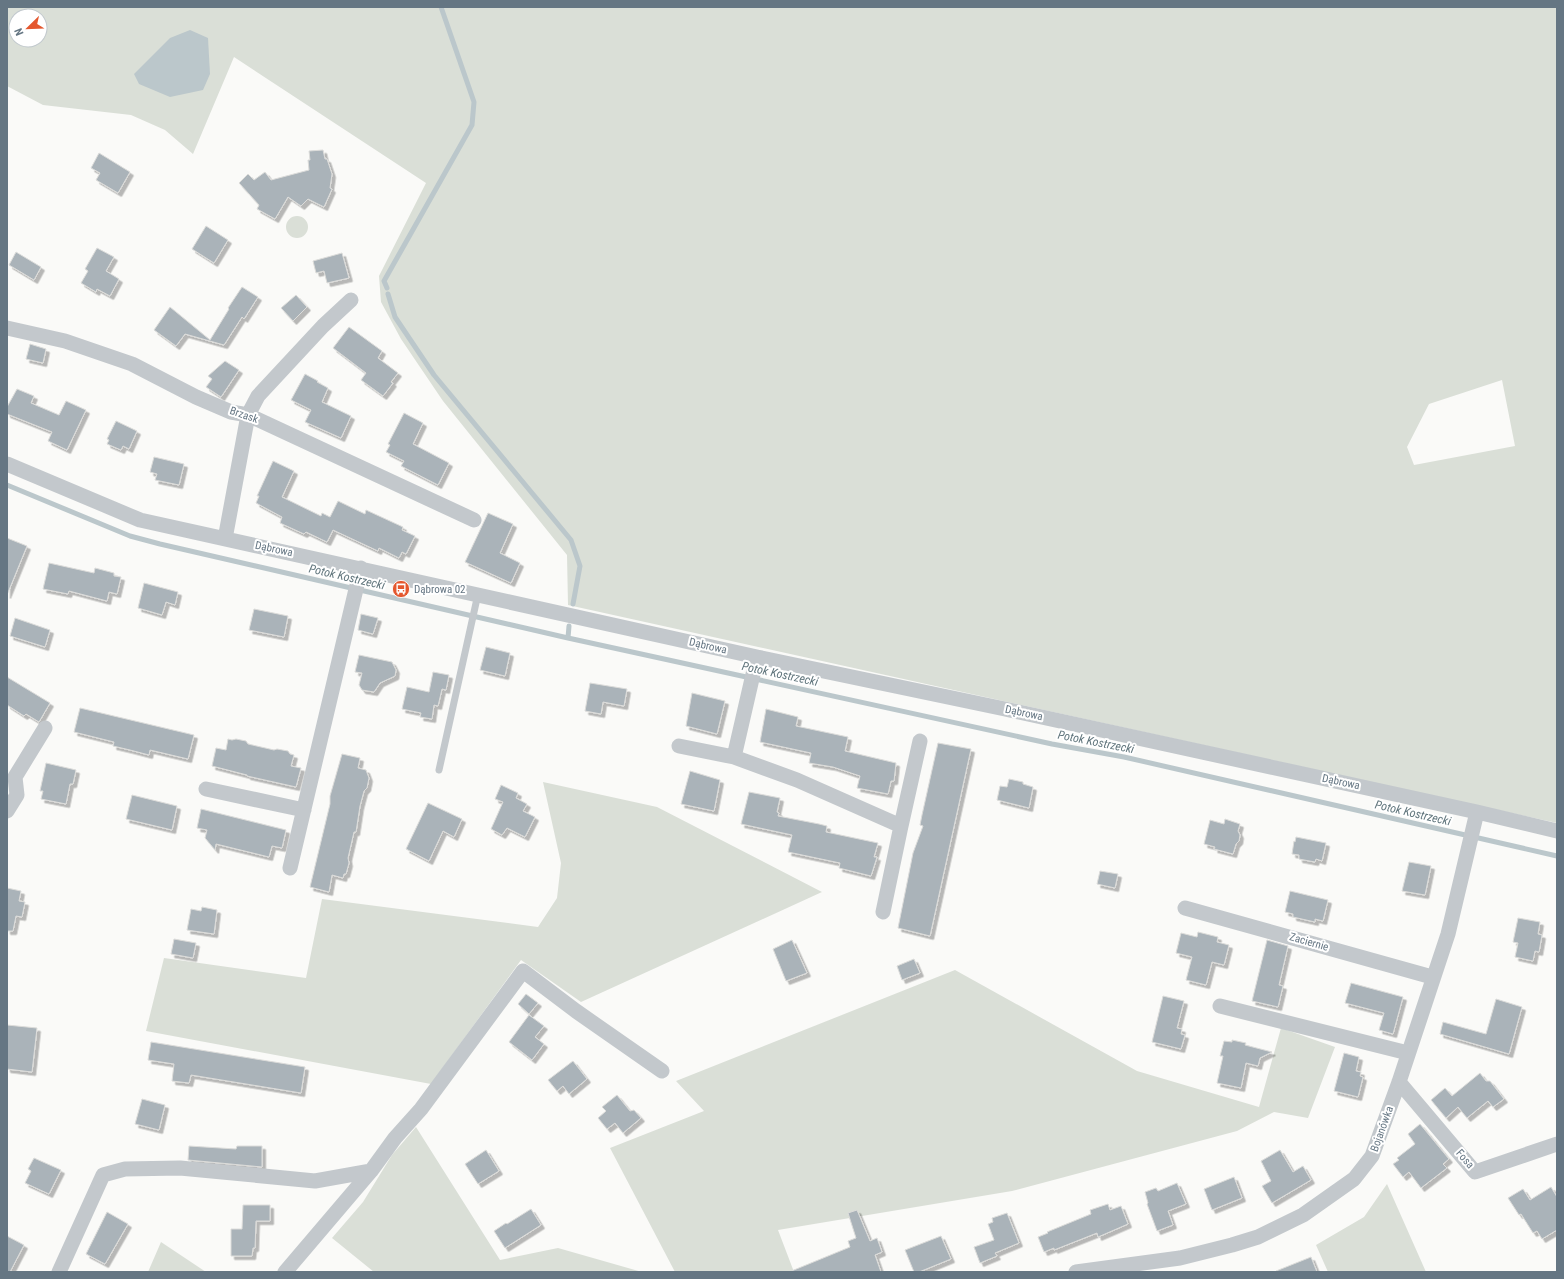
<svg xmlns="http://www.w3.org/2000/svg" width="1564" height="1279" viewBox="0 0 1564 1279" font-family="'Roboto Condensed',sans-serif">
<defs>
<filter id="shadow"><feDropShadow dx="3.5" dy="3.5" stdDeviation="0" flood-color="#0004"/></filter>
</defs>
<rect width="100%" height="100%" fill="#fafaf8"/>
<!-- green -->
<path fill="#dadfd7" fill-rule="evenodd" d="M9,7H1557V823L568,605L567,555L443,401L401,339L381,302L379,276L426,183L234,57L193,154L165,130L131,115L43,105L7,86V8ZM16,16H40V40H16ZM1502,380L1515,446L1414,465L1407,447L1429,404Z
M286 227a11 11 0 1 1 22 0a11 11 0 1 1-22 0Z
M543,782L657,807L822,892L581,1002L521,960L431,1084L146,1031L164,958L306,978L322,899L538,927L557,898L561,863Z
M955,970L1137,1071L1259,1107L1281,1028L1335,1047L1308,1118L1274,1112L1237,1131L1012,1191L778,1230L794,1272H675L610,1148L704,1111L676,1081Z
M416,1127L500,1260L558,1248L642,1272H374L332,1238L363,1202L392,1155Z
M1387,1184L1426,1272H1328L1316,1245L1364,1217Z
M161,1242L206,1272H148Z"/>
<!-- water -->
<path fill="#bbc7cb" d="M190,30L208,38L210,74L203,90L170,97L139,84L134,74L170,38Z"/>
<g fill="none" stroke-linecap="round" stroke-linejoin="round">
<!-- stream -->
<path stroke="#bbc7cb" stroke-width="5" d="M387,288L384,281L472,125L474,102L441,7
M388,294L395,317L434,375L571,540L580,566L573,604
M7,485L130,536L160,544L568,638L1052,744L1124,757L1557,856
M568,638L569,626"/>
</g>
<!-- building -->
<path fill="#aab3b9" stroke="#dcdcda" filter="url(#shadow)" d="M323,150L325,159H327L332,174L330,188L332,189L324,207L308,199L301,206L288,197L275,219L257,209L259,205L239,183L248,174L254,180L265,172L271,180L309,170L308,160H310L309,151Z
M99,153L130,172L118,193L96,180L100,173L91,168Z
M206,226L228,240L214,263L192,249Z
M97,248L114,257L106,271L119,279L110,296L97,289L96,292L81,283L88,271L85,269Z
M16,252L41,267L34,280L9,265Z
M342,253L349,278L327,283L324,271L316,273L313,261Z
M242,287L258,297L244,319L242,317L224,345L185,334L176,346L154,330L170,307L210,340L229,309L228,308Z
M296,295L307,307L293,321L281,308Z
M349,327L382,351L378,358L398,373L391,382L393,383L383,396L361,380L366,373L333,348Z
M30,344L46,349L43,363L26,359Z
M225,361L239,370L221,397L206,387L212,379L208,376Z
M305,374L318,381L317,382L328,388L322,402L351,416L341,438L305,422L311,410L291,400Z
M17,389L34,396L31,403L59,415L66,401L86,410L67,450L48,441L52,432L7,414V407Z
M404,413L423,423L413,444L449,463L438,485L401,466L404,461L386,452L390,445L388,444Z
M116,421L137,431L129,449L123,446L121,450L107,444L109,440L107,439Z
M154,457L184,464L179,485L155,480L157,474L150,472Z
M273,461L294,471L282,497L321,516L322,513L330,517L338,501L365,514L366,510L403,527L402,530L415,536L406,554L402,552L399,558L379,548L378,551L333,530L327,542L306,532L304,534L280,523L282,517L256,503L259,496H257Z
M488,513L513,524L500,553L520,563L511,583L465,562Z
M7,538L27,546L7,595Z
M49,563L94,573L95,568L114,573V576L121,577L117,594L109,592L107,601L69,591L68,594L43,589Z
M144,583L178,592L175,605L166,602L162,615L138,608Z
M254,609L288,616L284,637L249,630Z
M361,614L378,618L373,634L358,630Z
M15,618L50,630L45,647L10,636Z
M486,647L510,653L505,676L480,670Z
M359,655L392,662L396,670L395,676L380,683L374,692L362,690L359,685L362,673L355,672Z
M433,672L449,675L446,690L442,689L438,706L434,705L432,719L420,717L421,713L402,709L407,687L429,692Z
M7,677L50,703L39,722L26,714L24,716L7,705Z
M590,683L627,689L624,706L603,702L601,714L585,711Z
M692,693L725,701L717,734L686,726Z
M80,708L194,735L188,759L150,750L149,755L130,750L113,746L114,742L74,732Z
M766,709L798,717L796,726L848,737L845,751L896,763L894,781H891L888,794L857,788L860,776L833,767L809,763L811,753L760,742Z
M228,739L232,740L236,739L246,741L248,744L274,750L277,749L288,751L290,754L294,755L291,766L301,768L296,787L247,776V775L212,766L216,748L226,750Z
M938,743L971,749L930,936L898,928L913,853L923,826L920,825L922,815Z
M342,754L360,758L358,768L366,770L369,778L367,788L364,791L360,806L356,832H354L348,858L349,863L346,874H344L343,878L332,875L329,892L310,887L330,804V796Z
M46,763L76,770L73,784H70L66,804L41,799L43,791H40Z
M690,771L720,780L714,811L681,804Z
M1009,779L1023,782V784L1033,787L1029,808L997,800L1000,786L1007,787Z
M501,785L518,793L516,798L527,804L523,811L535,817L525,837L507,828L502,835L491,829L503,802L495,799Z
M749,792L780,798L777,812L779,813L778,816L819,824L827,826L826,832L878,843L874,857H877L871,876L839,868L840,863L788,852L792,835L741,824Z
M132,795L177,806L172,830L126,819Z
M428,803L462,819L454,837L443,831L429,861L406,849Z
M201,809L286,830L282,848L272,846L269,857L216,844L215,850L205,838L207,830L197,828Z
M1225,819L1240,824L1238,831L1240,835L1239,841L1236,844L1233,854L1214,849L1215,847L1204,844L1210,820L1224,824Z
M1296,837L1326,843L1322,861L1316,859L1315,862L1299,859V855L1292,854L1294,841L1295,842Z
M1409,862L1431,866L1425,895L1402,891Z
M1100,871L1118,874L1115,888L1097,884Z
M7,888L21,891L19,901L25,902L22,917L16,916L13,931H7Z
M1290,891L1328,900L1323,921L1315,919V922L1293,917V914L1285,912Z
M202,907L217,910L214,934L187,930L191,909L201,911Z
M1518,918L1540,922L1538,934L1542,935L1539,952L1535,951L1533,961L1515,957L1518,943L1513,942Z
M1198,932L1218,937L1217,942L1229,945L1224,965L1212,962L1206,985L1186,980L1192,957L1176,953L1181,933L1197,937Z
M174,939L196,943L193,958L171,954Z
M792,940L807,973L786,981L773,949Z
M1267,940L1288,946L1279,985L1283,986L1278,1007L1252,1001Z
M914,959L920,973L902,980L897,966Z
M1351,983L1403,997L1393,1034L1379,1030L1384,1013L1345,1003Z
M526,994L538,1003L529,1014L518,1004Z
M1163,996L1184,1001L1177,1028L1182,1029L1181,1034L1185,1035L1181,1049L1152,1042Z
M1496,999L1522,1007L1509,1054L1440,1034L1443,1022L1486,1034Z
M529,1015L544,1026L535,1037L544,1044L532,1060L509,1042Z
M7,1025L37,1028L32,1072L7,1069Z
M1232,1040L1246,1043L1245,1045L1272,1052L1260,1058L1258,1066L1246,1063L1241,1088L1217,1083L1223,1056H1220L1224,1041L1232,1042Z
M151,1042L305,1067L301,1093L191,1075L189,1083L172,1081L174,1064L148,1060Z
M1344,1053L1359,1057L1356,1071L1361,1072L1360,1076L1363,1077L1358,1097L1334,1091Z
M573,1061L587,1079L569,1094L563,1086L557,1091L548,1080Z
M1480,1073L1486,1081H1490L1504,1099L1493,1107L1488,1101L1467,1118L1458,1107L1446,1118L1431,1100L1445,1088L1452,1096Z
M617,1095L630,1111L634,1110L641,1118L623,1133L615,1123L607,1129L598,1118L606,1111L602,1107Z
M142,1099L165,1105L159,1130L135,1124Z
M1420,1124L1449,1159L1443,1164L1447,1168L1421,1188L1409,1172L1403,1177L1393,1164L1399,1160L1397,1158L1415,1144L1408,1134Z
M189,1146L236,1149L237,1146H262V1167L188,1160Z
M486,1150L499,1171L478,1184L465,1164Z
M1280,1150L1293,1172L1303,1166L1311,1180L1272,1203L1262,1186L1271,1181L1261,1161Z
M34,1158L61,1170L49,1194L25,1183L31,1171L28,1169Z
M1234,1177L1242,1198L1212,1210L1204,1189Z
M1177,1183L1186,1204L1168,1211L1173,1225L1157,1231L1147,1204L1148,1203L1145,1192L1156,1188L1158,1191Z
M1551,1187L1557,1197V1230L1542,1239L1537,1231L1533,1233L1521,1214L1519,1215L1508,1198L1523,1189L1530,1200Z
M1108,1204L1110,1210L1121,1206L1128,1224L1098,1237L1097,1233L1054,1250V1248L1044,1252L1038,1237L1048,1233L1047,1232L1091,1214L1090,1210Z
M243,1205H270V1221H256L255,1248H253L252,1256H231V1229H242Z
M531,1209L541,1225L505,1248L494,1231L506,1223L507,1224Z
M857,1210L870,1241L877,1238L882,1252L875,1255L881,1272H789L850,1247L848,1241L856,1238L848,1213Z
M107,1212L128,1224L105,1264L86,1254Z
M1007,1213L1019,1243L995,1253L997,1256L980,1263L974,1247L994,1240L988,1224L993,1222L992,1218Z
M7,1236L24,1245L10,1272H7Z
M941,1236L951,1259L919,1272H914L905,1250Z
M1311,1257L1317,1272H1276V1271Z"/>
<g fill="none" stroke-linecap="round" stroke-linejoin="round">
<!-- lane -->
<path stroke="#c3c8cc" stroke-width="7" d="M439,770L478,594"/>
<!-- street -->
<path stroke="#c3c8cc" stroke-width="15" d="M7,328L65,341L132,364L196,397L231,412L248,415L474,520
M7,464L140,520L757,657L1005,709L1477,812L1557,831
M225,539L248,415L258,396L323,326L351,300
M679,746L734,757L757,657
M734,757L797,780L901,826L920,741
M206,789L304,810
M7,811L17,795L15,777L45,728
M290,868L361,568
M1185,908L1432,977
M883,912L901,826
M1220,1006L1408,1053
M1399,1082L1475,1172L1557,1144
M59,1272L103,1175L125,1169L180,1168L315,1181L371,1171L395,1138L421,1109L523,971L576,1011L662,1071
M285,1272L371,1171
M1076,1272L1180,1258L1232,1245L1258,1237L1303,1215L1354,1179L1372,1156L1399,1082L1448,934L1477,812"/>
</g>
<!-- icons -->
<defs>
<symbol id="bus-disc" viewBox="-11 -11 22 22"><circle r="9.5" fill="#e4572e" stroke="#fff"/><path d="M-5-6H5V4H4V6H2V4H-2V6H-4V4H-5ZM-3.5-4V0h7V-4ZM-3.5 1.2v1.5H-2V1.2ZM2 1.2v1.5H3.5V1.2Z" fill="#fff"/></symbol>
</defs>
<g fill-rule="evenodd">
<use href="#bus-disc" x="391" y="579" width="20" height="20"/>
</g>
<g text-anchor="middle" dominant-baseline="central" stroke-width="4" stroke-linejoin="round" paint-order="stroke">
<!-- street labels -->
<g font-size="11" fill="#657683" stroke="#fff">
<text transform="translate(244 415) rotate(19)">Brzask</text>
<text transform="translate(274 549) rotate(12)">Dąbrowa</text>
<text transform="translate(708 646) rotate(13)">Dąbrowa</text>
<text transform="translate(1024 713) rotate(12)">Dąbrowa</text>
<text transform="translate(1341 782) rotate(12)">Dąbrowa</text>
<text transform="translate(1309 942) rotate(16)">Zaciernie</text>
<text transform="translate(1382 1129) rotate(-70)">Bojanówka</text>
<text transform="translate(1465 1159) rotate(49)">Fosa</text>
</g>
<!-- poi labels -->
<g font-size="11" fill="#657683" stroke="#fff" text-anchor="start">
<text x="414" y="589">Dąbrowa 02</text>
</g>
<!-- water labels -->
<g font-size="12" font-style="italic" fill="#60757c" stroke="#fff">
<text transform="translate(347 577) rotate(13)">Potok Kostrzecki</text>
<text transform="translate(780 674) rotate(12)">Potok Kostrzecki</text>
<text transform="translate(1096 742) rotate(11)">Potok Kostrzecki</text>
<text transform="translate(1413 813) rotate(13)">Potok Kostrzecki</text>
</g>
</g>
<!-- border -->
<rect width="1564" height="1279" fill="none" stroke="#657683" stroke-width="16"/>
<!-- north arrow -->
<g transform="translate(28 28) rotate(247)"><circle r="19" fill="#ffffff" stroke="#c1c8cd"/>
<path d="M0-3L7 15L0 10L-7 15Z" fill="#e4572e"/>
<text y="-6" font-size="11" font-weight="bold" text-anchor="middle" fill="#657683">N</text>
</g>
</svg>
